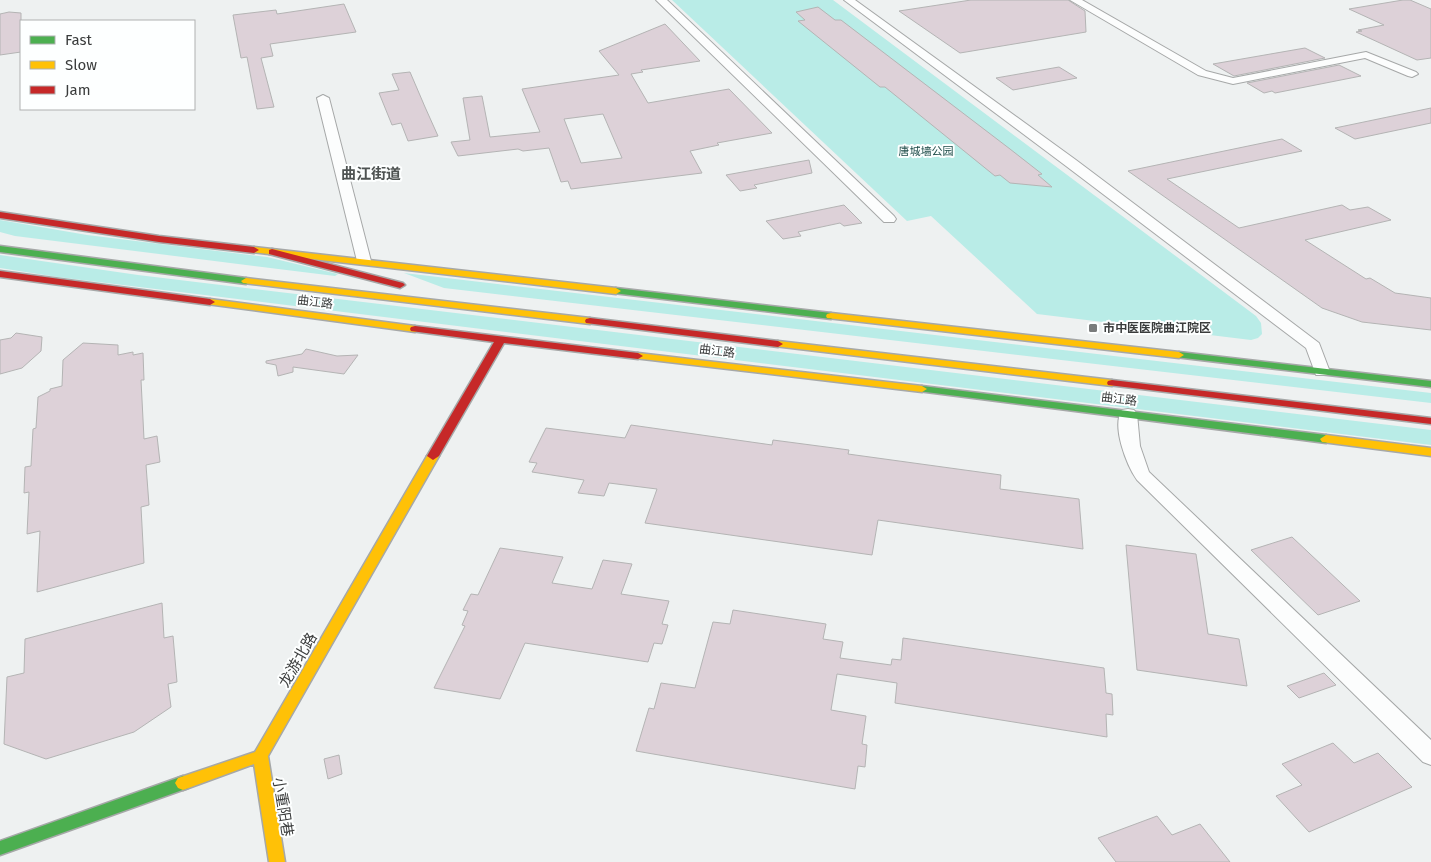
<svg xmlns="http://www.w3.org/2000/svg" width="1431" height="862" viewBox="0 0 1431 862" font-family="'Fira Sans','Noto Sans SC',sans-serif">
<rect width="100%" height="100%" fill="#eef1f1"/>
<!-- green -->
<path fill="#b9ece7" d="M672,0H833L1256,316L1261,323L1262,334L1258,338L1251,340L1037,314L931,216L907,221Z
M0,220L87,235L267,257L338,274L335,276L15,236L0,232Z
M0,255L138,275L1431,430V445L57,277L0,268Z
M404,273L1431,393V403L444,288Z"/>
<!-- building -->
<path fill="#ddd1d8" stroke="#b4b4b4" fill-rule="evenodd" d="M971,0H1068L1085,11L1086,32L960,53L899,11Z
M1403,0H1410L1431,9V58L1417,60L1356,32L1362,31L1358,30L1384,25L1349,9Z
M344,4L356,32L270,44L273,56L261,58L274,107L257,109L247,57L241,58L233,15L276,10L277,14Z
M818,7L835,20H841L1010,149L1042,174L1038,175L1052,187L1010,183L1000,175L995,176L885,87H880L798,21L805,20L796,12Z
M9,12L21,13V52L0,55V14Z
M665,24L700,61L641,70L643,72L631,74L648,103L729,89L772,133L717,143L719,145L690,151L702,173L571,189L568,181L561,182L549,148L523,151L518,149L458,156L451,142L470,140L463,98L482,96L490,137L540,132L522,89L619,75L599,51ZM603,114L622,158L581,163L564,119Z
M1305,48L1325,58L1234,76L1213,64Z
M1339,65L1361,76L1275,93L1272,91L1264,93L1247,83Z
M1059,67L1077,78L1013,90L996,78Z
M410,72L425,107L438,136L408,141L401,123L392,125L379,93L399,90L392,74Z
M1431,108V123L1355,139L1335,128Z
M1282,139L1302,151L1167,179L1239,228L1342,205L1350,210L1368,207L1391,220L1305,240L1366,279L1370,278L1395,293L1431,298V330L1362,322L1322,308L1128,171Z
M809,160L812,173L754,185L757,188L740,191L726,175Z
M844,205L862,223L844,226L840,223L798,232L801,236L783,239L766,221Z
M16,333L42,337L41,351L22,368L0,374V340L11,338Z
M83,343L118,345V355L133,352V355L143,353L144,380H141L144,439L157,436L160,462L146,465L149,505L141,507L144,563L37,592L40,531L27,534L29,492L24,493L25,467L31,466L33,429L36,428L38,397L50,391V389L62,386L63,360Z
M306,349L337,356L358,355L344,374L293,367V372L278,376L276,365L266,363V361L302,354Z
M631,425L772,445L773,440L849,450L848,454L1001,475L1000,489L1079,499L1083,549L878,520L872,555L645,523L657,489L609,483L604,496L578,493L584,480L532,472L537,463L529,462L546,428L625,438Z
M1292,537L1360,601L1318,615L1251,550Z
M1126,545L1196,554L1208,634L1239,639L1247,686L1137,670Z
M500,548L563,557L552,583L592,589L603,560L632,564L621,594L669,601L662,624L668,625L662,644L654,643L648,662L525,643L500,699L434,688L465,626L462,625L468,611L463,610L471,594L478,595Z
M162,603L164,638L173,636L177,682L168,684L171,707L134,732L46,759L4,744L7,677L24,673L25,639Z
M733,610L826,624L823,639L843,642L840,658L891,665L892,659L901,660L903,638L1104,668L1106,693L1112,694L1113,715L1106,714L1107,737L895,703L897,683L837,674L831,710L866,716L862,744L867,745L865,767L858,766L855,789L636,751L649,708L654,709L661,683L695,688L713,622L730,624Z
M1324,673L1336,685L1299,698L1287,686Z
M1333,743L1354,763L1378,753L1412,787L1309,832L1276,796L1302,785L1282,764Z
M339,755L342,774L328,779L324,759Z
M1157,816L1172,835L1200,824L1230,862H1116L1098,838Z"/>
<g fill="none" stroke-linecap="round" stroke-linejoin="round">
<defs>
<path id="street" d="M656,0H667L894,216L896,219L894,222H884Z
M844,0H855L1076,160L1319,343L1330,372L1328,375H1316L1306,348L1066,166Z
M1070,0H1082L1206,71L1233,78L1366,52L1416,72L1418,74L1412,77L1408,76L1365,58L1233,84L1198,75Z
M323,95L329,98L371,261L369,264H359L357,261L317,98Z
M1128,409L1134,410L1137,414L1140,446L1149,472L1431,740V765L1423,762L1137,480C1127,466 1111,426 1122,410Z"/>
<path id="fast" d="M0,246L246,278L251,281L246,284L0,252Z
M616,288L831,313L836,316L831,319L613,293L611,291L613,289Z
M1179,352L1431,381V387L1175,357L1174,355Z
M922,386L1326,435L1332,439L1326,443L918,391L917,389L918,387Z
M183,776L188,778L191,783L188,788L0,855V841Z"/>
<path id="slow" d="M254,247L616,288L621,291L616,294L251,252L249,250Z
M246,278L590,318L595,321L590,324L243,283L241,281Z
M210,299L415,326L420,329L415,332L207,304L205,302Z
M831,313L1179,352L1184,355L1179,358L827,318L826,316L827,314Z
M778,341L1112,380L1117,383L1112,386L774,346L773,344L774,342Z
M638,353L922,386L927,389L922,392L634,358L633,356L634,354Z
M1326,435L1431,448V456L1322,442L1320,439Z
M433,452L439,456L268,756L285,862H269L254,764L183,790L178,788L175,783L178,778L255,752L427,456Z"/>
<path id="jam" d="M0,212L159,236L254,247L259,250L254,253L159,242L0,218Z
M272,249L403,283L405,285L400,288L269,254V250Z
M0,271L210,299L215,302L210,305L0,277Z
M590,318L778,341L783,344L778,347L586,323L585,321L586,319Z
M415,326L638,353L643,356L638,359L504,343L439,456L433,460L427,456L494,342L411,331L410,329L411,327Z
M1112,380L1431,418V424L1108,385L1107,383L1108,381Z"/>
</defs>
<!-- street casing -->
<use href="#street" stroke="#a6a8a8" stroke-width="2"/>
<!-- fast casing -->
<use href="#fast" stroke="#a6a8a8" stroke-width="3"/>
<!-- slow casing -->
<use href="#slow" stroke="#a6a8a8" stroke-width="3"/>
<!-- jam casing -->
<use href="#jam" stroke="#a6a8a8" stroke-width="3"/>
<!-- street -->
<use href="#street" fill="#fcfdfd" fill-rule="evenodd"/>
<!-- fast -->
<use href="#fast" fill="#4caf50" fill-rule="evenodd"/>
<!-- slow -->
<use href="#slow" fill="#ffc107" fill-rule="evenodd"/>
<!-- jam -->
<use href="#jam" fill="#c62828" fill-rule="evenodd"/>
</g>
<!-- markers -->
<rect fill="#797b7b" stroke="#fdffff" stroke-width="2" x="1088" y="323" width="10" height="10" rx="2.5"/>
<g text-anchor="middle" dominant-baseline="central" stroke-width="4" stroke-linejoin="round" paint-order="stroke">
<!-- far-park labels -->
<g font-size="11" fill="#1d4b48" stroke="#fdffff">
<text x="926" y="151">唐城墙公园</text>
</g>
<!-- street labels -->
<g font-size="12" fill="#3a3c3c" stroke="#fdffff">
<text transform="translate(315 302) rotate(7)">曲江路</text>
<text transform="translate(717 351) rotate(7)">曲江路</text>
<text transform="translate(1119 399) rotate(7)">曲江路</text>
</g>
<!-- poi labels -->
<g font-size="12" font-weight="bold" fill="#3a3c3c" stroke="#fdffff" text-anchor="start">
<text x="1103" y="328">市中医医院曲江院区</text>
</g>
<!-- far-district labels -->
<g font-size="15" font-weight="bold" fill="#4e5352" stroke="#fdffff">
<text x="371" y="174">曲江街道</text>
</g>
<!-- near-street labels -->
<g font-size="15" fill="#3a3c3c" stroke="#fdffff">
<text transform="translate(298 660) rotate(-60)">龙游北路</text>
<text transform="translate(283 807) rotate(81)">小重阳巷</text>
</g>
</g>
<!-- legend -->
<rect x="20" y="20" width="175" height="90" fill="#fdffff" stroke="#afb1b1"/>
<rect x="30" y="36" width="25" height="8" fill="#4caf50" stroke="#afb1b1"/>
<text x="65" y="45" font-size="15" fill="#3a3c3c">Fast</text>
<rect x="30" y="61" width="25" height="8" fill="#ffc107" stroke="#afb1b1"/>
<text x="65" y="70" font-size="15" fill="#3a3c3c">Slow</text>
<rect x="30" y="86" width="25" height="8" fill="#c62828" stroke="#afb1b1"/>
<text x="65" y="95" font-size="15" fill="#3a3c3c">Jam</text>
</svg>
